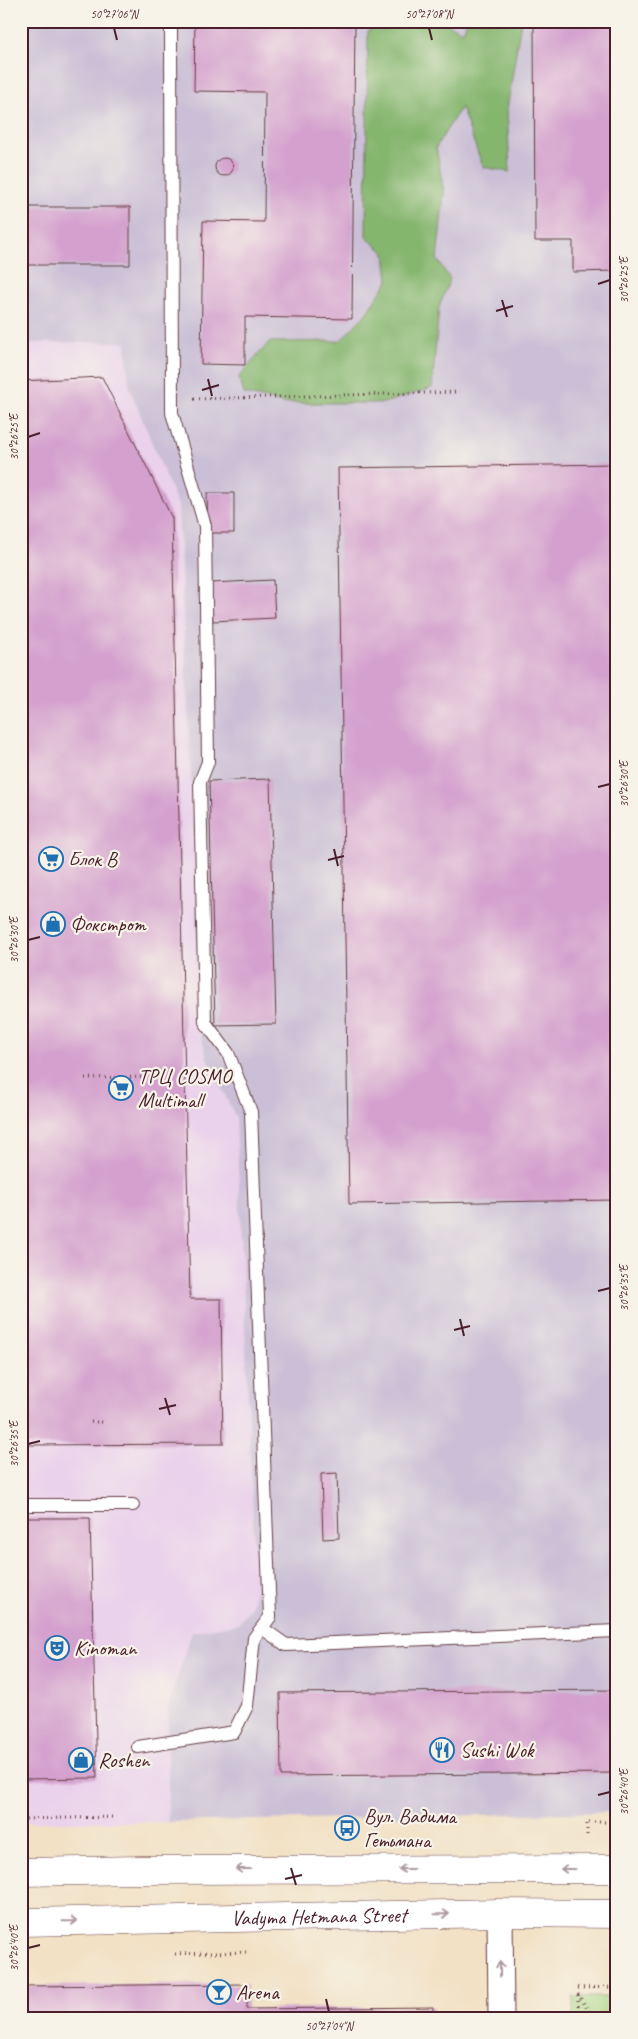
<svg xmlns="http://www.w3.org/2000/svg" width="638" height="2039" viewBox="0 0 638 2039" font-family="Caveat,sans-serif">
<rect width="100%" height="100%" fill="#f7f3e8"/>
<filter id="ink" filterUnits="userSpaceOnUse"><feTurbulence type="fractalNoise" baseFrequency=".02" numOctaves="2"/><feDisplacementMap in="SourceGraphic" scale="10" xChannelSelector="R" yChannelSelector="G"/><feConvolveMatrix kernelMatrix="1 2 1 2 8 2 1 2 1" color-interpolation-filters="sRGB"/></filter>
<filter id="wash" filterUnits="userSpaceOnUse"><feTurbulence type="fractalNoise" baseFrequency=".0096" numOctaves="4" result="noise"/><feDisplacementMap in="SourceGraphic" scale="20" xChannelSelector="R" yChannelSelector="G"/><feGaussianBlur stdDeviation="1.12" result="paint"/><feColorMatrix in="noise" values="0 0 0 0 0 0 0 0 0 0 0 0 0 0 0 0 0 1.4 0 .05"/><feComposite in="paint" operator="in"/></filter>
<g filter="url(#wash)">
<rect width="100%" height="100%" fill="#f2e1c5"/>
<!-- built -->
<path fill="#ead1ec" d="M126,341L129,387L178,506L196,883L197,1020L207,1058L236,1118L256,1586L251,1608L168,1707V1822H21V343Z"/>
<!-- industrial -->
<path fill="#cabfd6" d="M21,21H617V1812L168,1822V1707L192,1632L238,1624L251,1608L256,1586L236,1118L207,1058L197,1020L196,883L178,506L129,387L126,342L21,343Z"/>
<!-- green -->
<path fill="#a7d480" stroke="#787a56" d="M573,1997H617V2018H573Z"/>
<!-- forest -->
<path fill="#85b66e" stroke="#686a4c" d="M385,21H439L463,31L467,21H521L507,109L510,172L483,167L461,107L436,147L444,193L437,259L450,279L439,307L432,388L384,403H283L244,394L239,377L269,342L340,341L365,315L388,281L385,253L366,237L368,31Z"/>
<g id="blocks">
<!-- building -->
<path fill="#d4a1ce" d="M195,21H355L352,319L245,317V365L201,364L203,221L264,222L265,92L194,91Z
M534,21H617V271L573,272V241H535Z
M215 167a9 9 0 1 1 18 0a9 9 0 1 1-18 0Z
M21,207H130V265H21Z
M102,377L172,518L190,1299H221L223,1444L21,1445V381Z
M617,464V1200L349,1204L338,468Z
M207,493H234V533H208Z
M273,580L275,618L213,621L211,583Z
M270,779L276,1024L215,1025L209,781Z
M337,1473L339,1538L323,1539L321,1474Z
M21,1518H90L97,1778L21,1779Z
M617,1690V1773L281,1776L280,1693Z
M247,1984V2009L433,2007V2018H21V1986Z"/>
</g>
</g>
<g filter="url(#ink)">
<use href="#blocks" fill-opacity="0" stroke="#633c42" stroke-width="1"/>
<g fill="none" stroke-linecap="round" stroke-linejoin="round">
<defs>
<path id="service" d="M21,1505H133
M262,1628L286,1645L617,1631
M138,1747L234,1732L247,1706L254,1638L270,1617L251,1112L228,1053L205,1022L200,782L208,762L205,526L172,413L171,21"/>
<path id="minor" d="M500,1913L501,2018"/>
<g id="primary">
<path d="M21,1872L140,1870L617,1869"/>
<path id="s1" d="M21,1922L500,1913L617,1914"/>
</g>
</defs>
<!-- service casing -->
<use href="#service" stroke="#633c42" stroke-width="14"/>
<!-- minor casing -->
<use href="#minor" stroke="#633c42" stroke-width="27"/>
<!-- primary casing -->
<use href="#primary" stroke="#633c42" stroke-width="29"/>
<!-- path -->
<path stroke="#633c42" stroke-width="3" stroke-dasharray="1 4" stroke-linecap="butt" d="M194,399L459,392
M85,1078L152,1077
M91,1422H104
M21,1819L114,1817
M587,1835V1822H617
M175,1954L249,1952
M578,1988L617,1987
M578,1994L593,2018
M578,1995V2018"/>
<!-- service -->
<use href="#service" stroke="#fff" stroke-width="12"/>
<!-- minor -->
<use href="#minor" stroke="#fff" stroke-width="25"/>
<!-- primary -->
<use href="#primary" stroke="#fff" stroke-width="28"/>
</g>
<!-- one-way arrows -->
<defs><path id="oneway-shaft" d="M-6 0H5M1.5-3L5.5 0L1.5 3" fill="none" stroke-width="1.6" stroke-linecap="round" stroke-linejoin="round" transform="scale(1.25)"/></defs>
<g stroke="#ae9aa0">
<use href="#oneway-shaft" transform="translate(243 1869) rotate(180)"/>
<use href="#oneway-shaft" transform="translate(406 1869) rotate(180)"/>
<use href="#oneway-shaft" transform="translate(568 1869) rotate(180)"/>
<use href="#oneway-shaft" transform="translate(442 1914) rotate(-1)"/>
<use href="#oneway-shaft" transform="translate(70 1921) rotate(-1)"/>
<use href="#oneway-shaft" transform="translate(500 1969) rotate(-91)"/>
</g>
</g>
<!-- ticks -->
<path fill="none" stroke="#4a1f2b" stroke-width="2" d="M114,28L117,40M429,28L432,40M598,284L610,280M502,300L507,317M496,311L513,306M208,379L212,396M202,390L219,385M28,437L40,433M598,787L610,784M334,849L338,866M328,860L344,856M28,940L40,937M598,1291L610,1288M460,1319L464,1336M454,1330L470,1326M165,1398L170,1415M159,1409L176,1405M28,1444L40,1441M598,1795L610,1792M291,1868L296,1885M285,1879L302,1875M28,1948L40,1945M326,1999L329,2012"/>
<!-- icons -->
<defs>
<symbol id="supermarket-ring" viewBox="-11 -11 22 22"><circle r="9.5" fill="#f7f3e8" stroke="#1f6fb2" stroke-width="1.5"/><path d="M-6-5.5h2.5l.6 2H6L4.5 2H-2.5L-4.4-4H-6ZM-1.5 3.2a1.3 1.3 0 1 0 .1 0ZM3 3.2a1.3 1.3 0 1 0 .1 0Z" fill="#1f6fb2"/></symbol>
<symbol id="shop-ring" viewBox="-11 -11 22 22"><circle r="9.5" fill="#f7f3e8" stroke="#1f6fb2" stroke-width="1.5"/><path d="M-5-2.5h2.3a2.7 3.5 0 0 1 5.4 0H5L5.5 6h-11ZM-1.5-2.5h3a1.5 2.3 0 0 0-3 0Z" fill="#1f6fb2"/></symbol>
<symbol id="theatre-ring" viewBox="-11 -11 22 22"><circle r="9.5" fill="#f7f3e8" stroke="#1f6fb2" stroke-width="1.5"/><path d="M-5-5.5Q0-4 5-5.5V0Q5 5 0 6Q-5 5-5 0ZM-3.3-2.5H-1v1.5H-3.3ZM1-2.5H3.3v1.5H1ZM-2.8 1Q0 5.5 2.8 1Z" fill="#1f6fb2"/></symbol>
<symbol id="restaurant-ring" viewBox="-11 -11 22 22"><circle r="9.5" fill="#f7f3e8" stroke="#1f6fb2" stroke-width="1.5"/><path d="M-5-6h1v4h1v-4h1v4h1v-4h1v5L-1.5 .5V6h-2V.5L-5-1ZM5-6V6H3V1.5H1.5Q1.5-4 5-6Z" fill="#1f6fb2"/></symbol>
<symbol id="bus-ring" viewBox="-11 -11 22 22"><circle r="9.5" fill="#f7f3e8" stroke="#1f6fb2" stroke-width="1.5"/><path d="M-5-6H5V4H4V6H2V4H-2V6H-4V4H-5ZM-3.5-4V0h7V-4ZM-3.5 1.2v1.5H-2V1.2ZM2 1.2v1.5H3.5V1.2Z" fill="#1f6fb2"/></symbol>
<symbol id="bar-ring" viewBox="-11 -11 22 22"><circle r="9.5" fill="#f7f3e8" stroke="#1f6fb2" stroke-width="1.5"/><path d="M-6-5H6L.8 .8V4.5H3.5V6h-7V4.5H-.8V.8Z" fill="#1f6fb2"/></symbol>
</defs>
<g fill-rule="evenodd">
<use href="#supermarket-ring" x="37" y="845" width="28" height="28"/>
<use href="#shop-ring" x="39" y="910" width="28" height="28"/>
<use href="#supermarket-ring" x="107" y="1074" width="28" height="28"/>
<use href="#theatre-ring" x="43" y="1634" width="28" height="28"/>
<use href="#restaurant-ring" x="428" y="1736" width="28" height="28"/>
<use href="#shop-ring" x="67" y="1746" width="28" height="28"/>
<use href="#bus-ring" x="333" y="1814" width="28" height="28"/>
<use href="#bar-ring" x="205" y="1978" width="28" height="28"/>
</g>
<g text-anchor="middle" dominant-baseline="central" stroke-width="4.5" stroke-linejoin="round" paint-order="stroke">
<!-- poi labels -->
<g font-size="21" fill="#4a1f2b" stroke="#f7f3e8" text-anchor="start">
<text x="68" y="859">Блок B</text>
<text x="70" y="924">Фокстрот</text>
<text x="138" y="1076">ТРЦ COSMO<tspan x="138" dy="24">Multimall</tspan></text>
<text x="74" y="1648">Kinoman</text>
<text x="460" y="1750">Sushi Wok</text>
<text x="98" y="1760">Roshen</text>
<text x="364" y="1816">Вул. Вадима<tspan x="364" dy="24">Гетьмана</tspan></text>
<text x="236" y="1992">Arena</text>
</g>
<!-- street labels -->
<g font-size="21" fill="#4a1f2b" stroke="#f7f3e8">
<text stroke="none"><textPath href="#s1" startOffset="298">Vadyma Hetmana Street</textPath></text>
</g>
</g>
<!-- margin -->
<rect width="638" height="2039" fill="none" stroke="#f7f3e8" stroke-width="55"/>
<rect x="28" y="28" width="582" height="1984" fill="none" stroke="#4a1f2b" stroke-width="2"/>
<g font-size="12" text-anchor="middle" fill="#4a1f2b">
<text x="114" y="18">50°27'06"N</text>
<text x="429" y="18">50°27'08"N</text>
<text transform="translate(624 280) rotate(-90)" y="4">30°26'25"E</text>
<text transform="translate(14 437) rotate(-90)" y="4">30°26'25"E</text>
<text transform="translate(624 784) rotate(-90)" y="4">30°26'30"E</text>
<text transform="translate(14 940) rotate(-90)" y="4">30°26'30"E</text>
<text transform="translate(624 1288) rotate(-90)" y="4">30°26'35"E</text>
<text transform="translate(14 1444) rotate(-90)" y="4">30°26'35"E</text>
<text transform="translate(624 1792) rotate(-90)" y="4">30°26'40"E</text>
<text transform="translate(14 1948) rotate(-90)" y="4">30°26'40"E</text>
<text x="329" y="2030">50°27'04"N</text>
</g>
</svg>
